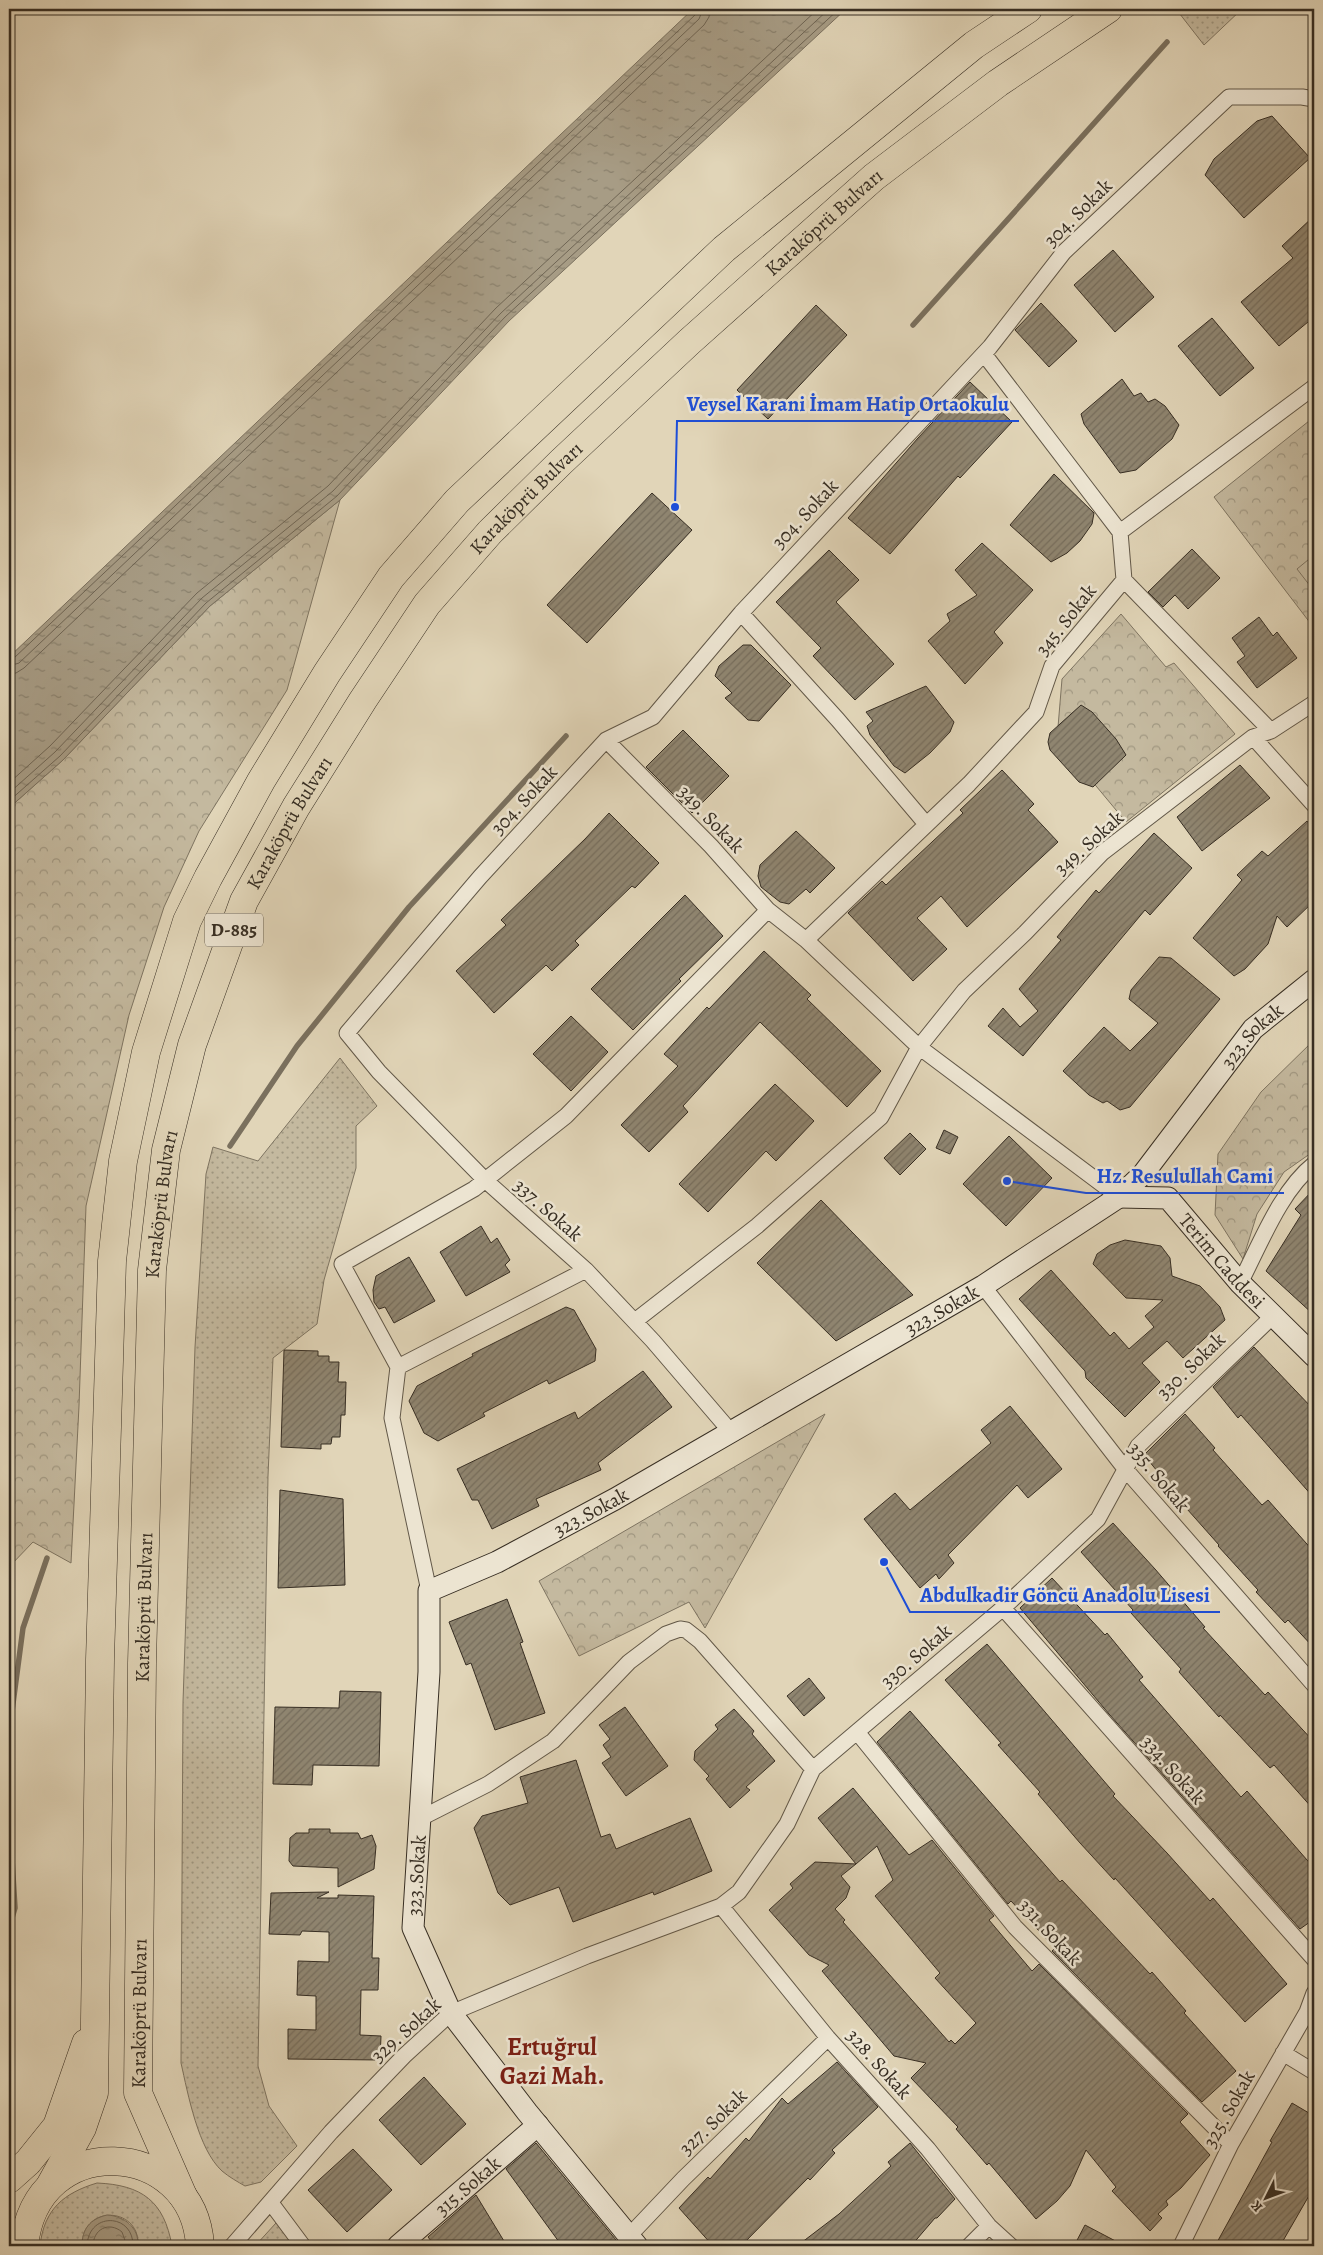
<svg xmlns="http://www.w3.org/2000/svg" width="1323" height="2255" viewBox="0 0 1323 2255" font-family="Alegreya,serif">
<defs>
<pattern id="grass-dots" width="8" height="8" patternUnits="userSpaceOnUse" patternTransform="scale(1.25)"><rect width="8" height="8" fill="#c4b99f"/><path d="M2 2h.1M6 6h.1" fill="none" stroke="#a09781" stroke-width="1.8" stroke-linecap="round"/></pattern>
<pattern id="park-crowns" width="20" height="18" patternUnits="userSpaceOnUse" patternTransform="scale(1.25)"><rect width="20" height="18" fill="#c4b99f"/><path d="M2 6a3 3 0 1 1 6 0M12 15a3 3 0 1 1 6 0" fill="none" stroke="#a09781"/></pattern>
<pattern id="water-ripples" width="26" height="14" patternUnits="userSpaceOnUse" patternTransform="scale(1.25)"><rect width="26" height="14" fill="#a79c85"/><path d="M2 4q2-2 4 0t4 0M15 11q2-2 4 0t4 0" fill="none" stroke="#89806c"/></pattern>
<pattern id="building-hatch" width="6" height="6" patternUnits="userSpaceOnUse" patternTransform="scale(1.25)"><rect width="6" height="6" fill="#8f8570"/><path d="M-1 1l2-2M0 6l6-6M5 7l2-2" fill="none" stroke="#766d5c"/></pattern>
</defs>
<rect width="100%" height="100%" fill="#e1d5b8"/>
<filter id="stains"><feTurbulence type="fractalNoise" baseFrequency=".004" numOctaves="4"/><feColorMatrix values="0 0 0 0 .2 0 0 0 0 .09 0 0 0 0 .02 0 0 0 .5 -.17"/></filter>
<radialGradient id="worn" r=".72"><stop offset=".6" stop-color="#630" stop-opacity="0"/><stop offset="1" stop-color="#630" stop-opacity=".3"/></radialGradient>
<!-- grass -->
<path fill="url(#grass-dots)" stroke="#7e7461" d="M1176,9H1242L1204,45Z
M340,1058L377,1106L356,1126V1168L324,1280L317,1324L273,1358L268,1476L258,2066L269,2106L297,2146L261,2182L245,2186C238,2182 229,2177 222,2171C198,2149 188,2094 181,2063L183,1702L195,1347L206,1174L213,1147L258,1161Z
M97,2183C142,2185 164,2201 172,2246H138C141,2207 82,2203 82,2246H40C44,2209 64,2193 97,2183Z
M276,2223H283L297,2246H255Z"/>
<!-- park -->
<path fill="url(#park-crowns)" stroke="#7e7461" d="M1314,417V628L1214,497Z
M340,500L287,690L199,831L164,907L129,1015L86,1206L79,1406L71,1563L33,1542L9,1567V808L63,760L210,606Z
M1121,614L1166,667L1174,663L1235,734L1126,822L1057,739L1062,679Z
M1314,1040V1151L1284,1172L1257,1214L1243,1259L1215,1215L1218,1154L1261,1092Z
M825,1414L705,1628L689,1602L579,1656L539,1581Z"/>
<!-- garden -->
<path fill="#c4b99f" stroke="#7e7461" d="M1314,555V591L1297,569Z"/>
<!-- water -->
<path fill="url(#water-ripples)" stroke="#7a705e" d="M693,9H846L509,321L340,500L210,606L63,760L9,808V657Z
M107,2215C124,2216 139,2227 138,2246H82C82,2229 90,2219 107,2215Z"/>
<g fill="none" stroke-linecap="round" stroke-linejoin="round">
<!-- shore -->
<path stroke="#6f6554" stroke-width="1" d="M9,660L14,658L695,15L696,9
M9,666L19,663L699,19L703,9
M9,674L16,673L24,668L704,25L709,17L710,9
M9,783L50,746L197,593L328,486L496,308L818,9
M9,793L55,752L202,598L333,491L501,313L829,9
M9,801L60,756L206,603L337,496L505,317L839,9
M87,2246C88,2211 134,2213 133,2246
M93,2246C93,2229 109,2221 122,2232L127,2246"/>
<!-- stream -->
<path stroke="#7a705e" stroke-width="5.5" d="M913,325L1167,42
M230,1146L297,1046L409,907L566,736
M9,1734L23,1628L47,1558
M9,1810L15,1908L9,1928"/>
</g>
<!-- building -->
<path fill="url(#building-hatch)" stroke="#372e23" d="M1272,116L1310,158L1244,218L1205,175L1214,159L1257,121Z
M1314,216V317L1279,346L1241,302L1293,258L1282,246Z
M1113,250L1154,297L1115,332L1074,285Z
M1041,303L1077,341L1049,367L1015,330Z
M816,305L847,335L768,419L737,390Z
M1212,318L1254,368L1220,396L1178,346Z
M1122,379L1134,396L1141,393L1148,402L1155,399L1165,406L1179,425L1172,439L1136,470L1120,473L1084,424L1081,414Z
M970,382L1012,422L960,478L958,476L890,554L848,518L918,438Z
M1054,474L1094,513L1092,524L1080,541L1067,553L1051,562L1010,525Z
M652,493L692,530L587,643L547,605Z
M982,543L1033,590L994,632L1003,643L965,684L928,641L950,621L947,614L977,595L955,570Z
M1192,549L1220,578L1188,609L1175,595L1163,607L1148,592Z
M829,550L859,580L836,602L894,664L855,700L813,656L821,648L776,602Z
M1259,617L1273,636L1277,632L1297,658L1257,688L1237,662L1245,656L1232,638Z
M743,645H751L791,685L759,721L748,720L725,698L732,693L715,676L719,666Z
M926,686L954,722L950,732L930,753L905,773L894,766L870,735L867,726L873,721L866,712Z
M1081,705L1092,712L1116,739L1126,755L1093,787L1079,782L1050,750L1048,742L1050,733Z
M683,730L729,776L692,813L646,767Z
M1240,765L1270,798L1202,851L1177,817Z
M1002,770L1034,804L1028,810L1058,842L967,927L941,896L917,918L947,949L913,981L848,913L882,881L886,885L963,813L960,810Z
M609,813L659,863L635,888L632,886L575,941L579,945L552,971L546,965L494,1013L456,971L506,925L501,920L585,839Z
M1307,821L1314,830V901L1287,927L1277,916L1268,944L1245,969L1234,976L1193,938L1242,880L1237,875L1262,851L1268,856Z
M796,831L835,868L810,893L806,889L789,904L780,902L761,887L758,876L760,865Z
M1154,833L1192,868L1150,915L1145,910L1023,1056L988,1026L1003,1008L1020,1027L1038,1011L1019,989L1061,940L1057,937L1096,890L1099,893Z
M685,895L723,936L679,979L681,981L633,1030L591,989Z
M764,951L811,995L807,999L881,1071L847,1107L760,1022L683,1106L688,1112L649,1152L621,1125L678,1066L664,1054L707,1007L709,1009Z
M1159,957L1171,958L1220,999L1130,1107L1120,1110L1107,1101L1103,1103L1089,1095L1063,1071L1104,1027L1130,1051L1158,1023L1129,999L1131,990Z
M571,1016L608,1052L571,1091L533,1054Z
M775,1084L814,1121L776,1161L766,1151L708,1212L679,1184Z
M944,1130L958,1137L950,1154L936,1148Z
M910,1133L926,1149L900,1175L884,1158Z
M1009,1136L1052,1178L1006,1226L963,1184Z
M1314,1189V1315L1266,1271L1301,1215L1295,1209Z
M821,1200L913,1295L836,1341L757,1263Z
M481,1226L491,1243L497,1238L510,1260L505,1265L510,1272L466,1296L440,1252Z
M1125,1240L1161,1246L1170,1258L1172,1276L1200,1286L1220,1307L1225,1320L1183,1358L1167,1341L1142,1363L1160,1382L1125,1417L1086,1378L1085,1371L1019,1299L1051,1270L1110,1336L1114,1332L1129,1349L1154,1327L1145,1316L1163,1300L1126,1298L1093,1264L1097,1254L1110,1245Z
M409,1257L435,1301L394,1323L385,1307L379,1309L374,1302L373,1290L376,1276Z
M566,1307L574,1310L596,1349L595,1361L549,1384L547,1380L483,1413L485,1416L438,1441L424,1433L409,1401L417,1386L473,1356L472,1354Z
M1254,1347L1314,1410V1498L1241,1415L1238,1418L1213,1387Z
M284,1350L318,1351V1356H329V1362H339L338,1382H346L345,1415H341L340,1437H332L331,1444H321V1449L281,1447Z
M643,1371L672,1407L598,1463L601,1470L536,1499L539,1506L492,1529L478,1500H472L457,1469L575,1412L578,1419Z
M1010,1406L1062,1469L1028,1498L1017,1485L948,1555L954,1563L939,1579L936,1574L920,1588L864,1519L895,1493L910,1510L991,1443L981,1430Z
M1185,1414L1215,1448L1213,1450L1262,1505L1268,1500L1314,1552V1648L1288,1620L1285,1623L1256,1592L1258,1590L1218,1546L1219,1545L1179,1500L1180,1499L1144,1455Z
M280,1490L343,1499L345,1585L278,1588Z
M1113,1523L1155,1569L1205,1627L1203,1628L1265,1695L1268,1692L1314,1742V1810L1274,1765L1270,1768L1220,1715L1219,1717L1179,1672L1181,1669L1131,1613L1133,1610L1081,1552Z
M1052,1578L1105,1635L1107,1633L1143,1677L1139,1680L1241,1797L1247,1791L1314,1868V1919L1300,1929L1109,1714L1020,1608Z
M507,1599L523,1642L520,1643L545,1713L495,1730L471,1663L466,1665L449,1622Z
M987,1644L1115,1794L1113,1796L1167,1853L1210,1901L1213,1898L1287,1984L1245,2022L1115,1878L1114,1880L1080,1843L1038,1794L1040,1792L998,1745L1001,1743L945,1680Z
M809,1678L825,1698L804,1716L787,1696Z
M340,1691L381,1692L379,1766L313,1765L312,1785L273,1784L275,1707L339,1708Z
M625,1707L668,1766L626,1796L602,1763L611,1757L603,1745L610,1739L599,1725Z
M734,1709L754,1731L752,1734L775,1761L746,1787L750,1790L730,1808L706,1779L709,1776L694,1760L695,1751L718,1729L715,1725Z
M910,1711L1060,1882L1062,1880L1150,1974L1152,1972L1186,2011L1184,2013L1236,2071L1202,2102L1052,1951L1055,1948L1011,1901L1008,1904L877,1742Z
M576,1760L601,1837L610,1834L616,1849L690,1818L712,1871L654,1895L653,1892L573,1922L559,1887L510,1905L498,1893L474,1828L482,1816L528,1803L520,1777Z
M853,1788L909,1855L932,1840L994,1916L989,1920L1032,1971L1039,1964L1188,2114L1180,2122L1210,2155L1181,2188L1166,2201L1168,2205L1158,2214L1162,2218L1150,2231L1112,2191L1116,2187L1086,2150L1070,2186L1057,2201L1036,2219L989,2163L987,2165L956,2129L958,2127L911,2078L926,2063L894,2056L822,1971L829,1965L809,1955L769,1910L793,1888L790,1884L815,1862L856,1864L841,1876L850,1887L846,1898L835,1909L845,1920L843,1922L949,2042L951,2040L955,2044L976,2023L935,1978L940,1973L875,1896L893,1880L877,1846L856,1864L818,1818Z
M309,1829H330V1833H358L361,1839L372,1835L376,1846L374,1869L338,1887V1868L293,1866L289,1861L290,1838L296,1833H309Z
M329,1892L317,1898H338V1895L374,1896L372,1958H379L378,1990H361L360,2035L381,2036L380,2060L288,2059V2029L316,2030V1996L297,1995L298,1961L329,1962V1932L302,1931L300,1935L269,1934L271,1893Z
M837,2062L878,2107L832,2150L835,2153L810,2180L808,2178L741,2246H713L679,2208L708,2177L710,2179L746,2138L749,2141L782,2098L788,2104Z
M424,2077L466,2124L421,2165L379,2120Z
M1292,2103L1314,2116V2187L1280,2246H1215L1272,2142L1270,2141Z
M536,2143L621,2246H562L506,2169Z
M910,2143L955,2199L937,2218H935L911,2246H797L839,2214L891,2166L888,2162Z
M353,2149L392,2190L347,2232L308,2190Z
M476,2195L507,2246H435L428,2237Z
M1085,2225L1125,2246H1074Z"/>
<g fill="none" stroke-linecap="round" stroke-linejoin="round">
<defs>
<path id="street" d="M984,354L1120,532
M1124,580L1271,731
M741,613L838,720L926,824
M1253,737L1314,805
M606,740L711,846L768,910L806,940L919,1047L1119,1197
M806,940L969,784L1036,712L1052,666L1124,580L1120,532L1314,387
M1240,1283C1260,1245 1280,1191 1314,1164
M983,1286L1126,1470L1314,1685
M635,1321L757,1226L881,1117L919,1047L964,991L1025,933L1102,853L1253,737L1271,731L1314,703
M398,1367L586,1270
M731,1432L653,1341L586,1270L485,1180L379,1072L347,1033L480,877L606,740L653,717L741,613L990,347L1064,252L1229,97H1302L1314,99
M429,1591L392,1418L398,1367L342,1264L474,1189L566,1116L768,910
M1003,1608L1314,1959
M857,1732L1015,1927L1231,2144
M419,1819L488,1784L553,1741L629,1662L666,1634L680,1629L686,1630L700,1641L813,1769
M721,1906L828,2038L928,2149L989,2226L1011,2246
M1283,2053L1314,2072
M271,2203L303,2246
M629,2236L683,2179L828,2038
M232,2246L331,2132L404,2056L451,2013L587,1956L721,1906L739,1892L787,1824L813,1769L1003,1608L1098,1519L1138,1446L1273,1316
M969,2246L989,2226
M1181,2246L1231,2144L1307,2012L1314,1993"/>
<g id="secondary">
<path id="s1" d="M1119,1197L1168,1198L1240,1283L1314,1356"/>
<path d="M9,2231L26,2227"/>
<path id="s2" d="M398,2246L538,2125"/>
<path id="s3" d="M637,2246L527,2112L451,2013L413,1928L429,1672V1591L497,1562L615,1499L983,1286L1119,1197L1143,1174L1253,1029L1314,980"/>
</g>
<g id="highway">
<path d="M9,2179L28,2162L57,2126L86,2043"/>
<path d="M51,2184L82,2128L94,2093L100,1660L112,1261L123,1161L146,1052L187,921L208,878L261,781L327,673L391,577L457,501L724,249L974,45L1028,9"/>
<path id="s4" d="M183,2196L138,2093L142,1663L152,1270L166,1150L192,1045L244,901L296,807L363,700L427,604L490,532L561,462L689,342L874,177L998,83L1108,9"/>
<path d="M24,2246C36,2128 194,2138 200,2246"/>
</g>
</defs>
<!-- street casing -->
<use href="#street" stroke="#625848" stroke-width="17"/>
<!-- secondary casing -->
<use href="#secondary" stroke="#372e23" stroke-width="23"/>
<!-- highway casing -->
<use href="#highway" stroke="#372e23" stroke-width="29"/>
<!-- street -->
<use href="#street" stroke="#ece4d1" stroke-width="15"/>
<!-- secondary -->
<use href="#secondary" stroke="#ece4d1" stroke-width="21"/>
<!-- highway -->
<use href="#highway" stroke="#e1d5b8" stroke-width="28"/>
</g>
<g text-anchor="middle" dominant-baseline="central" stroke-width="5" stroke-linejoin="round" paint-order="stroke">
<!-- shield labels -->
<rect fill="#ece4d1" stroke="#6d6557" stroke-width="1" x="205" y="913.5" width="58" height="33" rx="4"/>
<g font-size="19" font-weight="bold" fill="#372e23">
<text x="234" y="930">D-885</text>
</g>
<!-- street labels -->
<g font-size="20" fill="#372e23" stroke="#ece4d1">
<text transform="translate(1078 213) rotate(-45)">304. Sokak</text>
<text stroke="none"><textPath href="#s4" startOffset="2218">Karaköprü Bulvarı</textPath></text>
<text stroke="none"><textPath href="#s4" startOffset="1812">Karaköprü Bulvarı</textPath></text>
<text transform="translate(805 514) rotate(-47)">304. Sokak</text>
<text transform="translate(1066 620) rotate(-52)">345. Sokak</text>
<text transform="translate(524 800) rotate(-47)">304. Sokak</text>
<text transform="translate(711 819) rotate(46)">349. Sokak</text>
<text stroke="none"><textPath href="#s4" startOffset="1408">Karaköprü Bulvarı</textPath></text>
<text transform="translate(1089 843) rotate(-42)">349. Sokak</text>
<text stroke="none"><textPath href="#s3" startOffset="1734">323.Sokak</textPath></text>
<text stroke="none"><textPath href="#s4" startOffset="1002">Karaköprü Bulvarı</textPath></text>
<text transform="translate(548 1210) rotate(41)">337. Sokak</text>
<text stroke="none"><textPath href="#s1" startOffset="132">Terim Caddesi</textPath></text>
<text stroke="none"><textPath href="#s3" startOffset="1314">323.Sokak</textPath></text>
<text transform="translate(1191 1366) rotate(-44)">330. Sokak</text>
<text transform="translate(1159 1477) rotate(50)">335. Sokak</text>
<text stroke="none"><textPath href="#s3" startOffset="909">323.Sokak</textPath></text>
<text stroke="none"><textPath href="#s4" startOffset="598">Karaköprü Bulvarı</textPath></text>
<text transform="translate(916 1656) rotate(-41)">330. Sokak</text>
<text transform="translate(1173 1770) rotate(48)">334. Sokak</text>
<text stroke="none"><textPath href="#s3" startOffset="444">323.Sokak</textPath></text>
<text transform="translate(1050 1932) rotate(47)">331. Sokak</text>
<text stroke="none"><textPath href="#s4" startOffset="192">Karaköprü Bulvarı</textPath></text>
<text transform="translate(406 2030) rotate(-42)">329. Sokak</text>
<text transform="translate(879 2064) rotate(48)">328. Sokak</text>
<text transform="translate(1229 2109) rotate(-61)">325. Sokak</text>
<text transform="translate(713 2122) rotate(-44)">327. Sokak</text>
<text stroke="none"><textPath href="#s2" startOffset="92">315.Sokak</textPath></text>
</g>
<!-- district labels -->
<g font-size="25" font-weight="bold" fill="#7a1f14" stroke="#ece4d1">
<text x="552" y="2047">Ertuğrul<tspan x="552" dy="29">Gazi Mah.</tspan></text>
</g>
</g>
<!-- callouts -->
<path fill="none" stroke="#1d4ed8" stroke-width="2" d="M675 507L677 421H1019M1007 1181L1086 1193H1284M884 1562L910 1612H1220"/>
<g fill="#1d4ed8" stroke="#ece4d1" stroke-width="2">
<circle cx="675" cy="507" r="5"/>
<circle cx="1007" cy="1181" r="5"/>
<circle cx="884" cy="1562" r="5"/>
</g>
<g font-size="21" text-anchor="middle" font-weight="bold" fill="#1d4ed8" stroke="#ece4d1" stroke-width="5" stroke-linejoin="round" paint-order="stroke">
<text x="848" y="411">Veysel Karani İmam Hatip Ortaokulu</text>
<text x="1185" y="1183">Hz. Resulullah Cami</text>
<text x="1065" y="1602">Abdulkadir Göncü Anadolu Lisesi</text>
</g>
<!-- margin -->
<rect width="1323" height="2255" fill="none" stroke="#e1d5b8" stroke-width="30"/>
<rect x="10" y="10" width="1303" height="2235" fill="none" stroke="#372e23" stroke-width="2.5"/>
<rect x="15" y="15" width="1293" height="2225" fill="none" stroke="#372e23"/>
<!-- north arrow -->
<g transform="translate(1266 2198) rotate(228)" stroke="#ece4d1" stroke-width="4" paint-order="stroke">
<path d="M0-4L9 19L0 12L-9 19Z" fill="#372e23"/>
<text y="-8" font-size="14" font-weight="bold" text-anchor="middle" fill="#372e23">K</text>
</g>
<rect width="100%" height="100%" filter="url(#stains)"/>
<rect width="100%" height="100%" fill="url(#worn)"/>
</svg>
